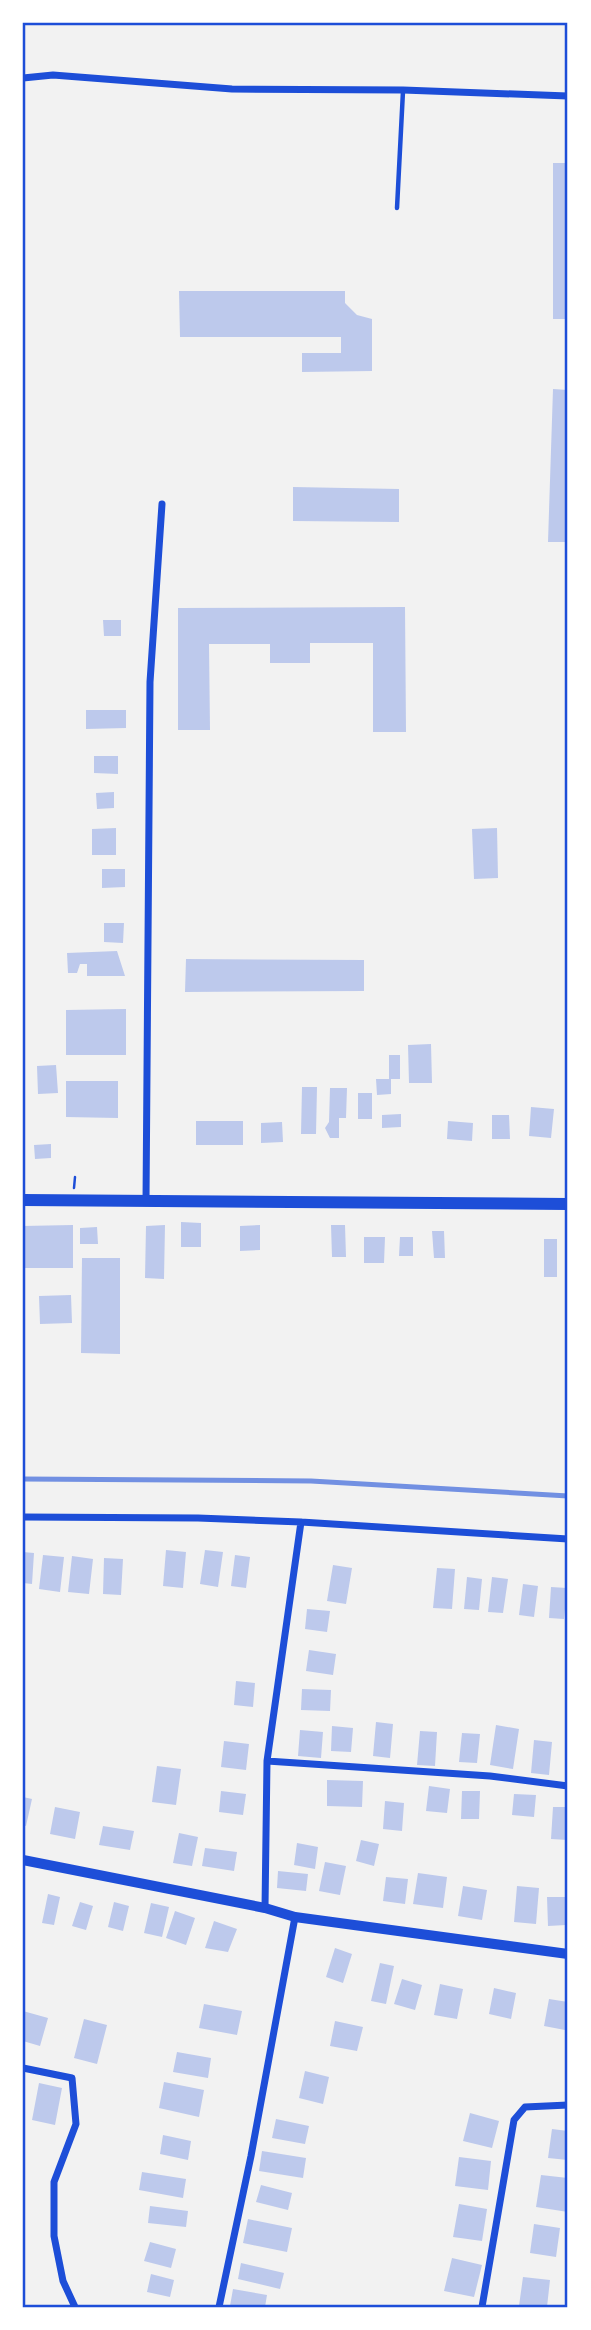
<svg xmlns="http://www.w3.org/2000/svg" width="591" height="2330" viewBox="0 0 591 2330" font-family="'DM Sans',sans-serif">
<rect width="100%" height="100%" fill="#f2f2f2"/>
<!-- building -->
<path fill="#bdc9ec" d="M553,163H568V319H553Z
M179,291H345V303L357,315L372,319V371L302,372V353H341V337H180Z
M553,389L568,390V542H548Z
M293,487L399,489V522L293,521Z
M405,607L406,732H373V643H310V663H270V644H209L210,730H178V608Z
M103,620H121V636H104Z
M86,710H126V728L86,729Z
M94,756H118V774L94,773Z
M114,792V808L97,809L96,793Z
M116,828V855H92V829Z
M497,828L498,878L474,879L472,829Z
M102,869H125V887L102,888Z
M104,923H124L123,943L104,942Z
M117,951L125,976H87V964H80L77,973H68L67,953Z
M186,959L364,960V991L185,992Z
M126,1009V1055H66V1010Z
M431,1044L432,1083H409L408,1045Z
M389,1055H400V1079H391V1094L377,1095L376,1079H389Z
M56,1065L58,1093L38,1094L37,1066Z
M66,1081H118V1118L66,1117Z
M302,1087H317L316,1134H301Z
M330,1088H347L346,1118H339V1138H330L325,1128L329,1122Z
M358,1093H372V1119H358Z
M531,1107L554,1109L551,1138L529,1136Z
M401,1114V1127L382,1128V1115Z
M492,1115H509L510,1139H492Z
M196,1121H243V1145H196Z
M448,1121L473,1123L472,1141L447,1139Z
M282,1122L283,1142L261,1143V1123Z
M51,1144V1158L35,1159L34,1145Z
M181,1222L201,1223V1247H181Z
M73,1225V1268H23V1226Z
M165,1225L164,1279L145,1278L146,1226Z
M260,1225V1250L240,1251V1226Z
M331,1225H345L346,1257H332Z
M97,1227L98,1244H80V1228Z
M432,1231H444L445,1258H434Z
M364,1237H385L384,1263H364Z
M400,1237H413V1256H399Z
M544,1239H557V1277H544Z
M82,1258H120V1354L81,1353Z
M71,1295L72,1323L40,1324L39,1296Z
M166,1550L186,1552L183,1588L163,1586Z
M205,1550L223,1552L218,1587L200,1584Z
M23,1552L34,1553L32,1584L23,1583Z
M43,1555L64,1557L60,1592L39,1589Z
M235,1555L250,1557L246,1588L231,1586Z
M72,1556L93,1559L89,1594L68,1592Z
M104,1558L123,1559L121,1595L103,1594Z
M333,1565L352,1568L346,1604L327,1601Z
M437,1568L455,1569L452,1609L433,1608Z
M467,1577L482,1579L479,1610L464,1609Z
M492,1577L508,1579L503,1613L488,1612Z
M523,1584L538,1586L534,1617L519,1615Z
M551,1587L567,1588L564,1619L549,1618Z
M307,1609L330,1611L327,1632L305,1629Z
M309,1650L336,1654L333,1675L306,1671Z
M236,1681L255,1683L253,1707L234,1705Z
M302,1689L331,1690L330,1711L301,1710Z
M376,1722L393,1724L390,1758L373,1756Z
M496,1725L519,1729L513,1769L490,1765Z
M332,1726L353,1728L351,1752L331,1751Z
M300,1730L323,1732L321,1758L298,1756Z
M420,1731L437,1732L435,1766L417,1765Z
M462,1733L480,1734L477,1763L459,1762Z
M534,1740L552,1742L549,1775L531,1773Z
M224,1741L249,1744L246,1770L221,1767Z
M157,1766L181,1769L176,1805L152,1802Z
M327,1780L363,1781L362,1807L327,1806Z
M429,1786L450,1789L447,1813L426,1811Z
M221,1791L246,1794L243,1815L219,1812Z
M462,1791H480L479,1819H461Z
M514,1794L536,1795L534,1817L512,1815Z
M23,1797L32,1799L26,1826L23,1825Z
M385,1801L404,1803L402,1831L383,1829Z
M55,1807L80,1812L75,1839L50,1834Z
M553,1807H568V1840L551,1839Z
M103,1826L134,1831L130,1850L99,1845Z
M179,1833L198,1837L192,1866L173,1863Z
M361,1840L379,1844L374,1866L356,1861Z
M297,1843L318,1847L315,1869L294,1865Z
M205,1848L237,1852L234,1871L202,1866Z
M325,1862L346,1866L340,1895L319,1891Z
M278,1871L308,1874L306,1891L277,1888Z
M418,1873L447,1877L443,1908L413,1904Z
M386,1877L408,1879L405,1904L383,1901Z
M463,1886L487,1890L482,1920L458,1916Z
M517,1886L539,1888L536,1924L514,1922Z
M48,1894L60,1897L54,1925L42,1923Z
M547,1897H565L566,1925L548,1926Z
M80,1902L93,1906L86,1930L72,1926Z
M114,1902L129,1906L123,1931L108,1927Z
M151,1903L169,1907L162,1937L144,1933Z
M175,1911L195,1918L186,1945L166,1938Z
M214,1921L237,1929L228,1952L205,1948Z
M335,1948L352,1954L343,1983L326,1977Z
M380,1963L394,1966L386,2004L371,2001Z
M402,1979L422,1985L415,2010L394,2004Z
M440,1984L463,1989L457,2019L434,2015Z
M494,1988L516,1993L511,2019L489,2014Z
M549,1999L568,2002L565,2030L544,2026Z
M204,2004L242,2011L237,2035L199,2028Z
M23,2011L48,2018L40,2046L23,2041Z
M84,2019L107,2025L97,2064L74,2058Z
M335,2021L363,2027L357,2051L330,2046Z
M177,2052L211,2058L208,2078L173,2072Z
M305,2071L329,2077L323,2104L299,2098Z
M164,2082L204,2090L199,2117L159,2108Z
M39,2083L62,2088L55,2125L32,2120Z
M470,2113L499,2121L492,2148L463,2141Z
M276,2119L309,2126L305,2144L272,2138Z
M552,2129L568,2131V2160L548,2158Z
M163,2135L191,2141L188,2160L160,2154Z
M262,2151L306,2158L303,2178L259,2171Z
M459,2157L491,2161L488,2190L455,2186Z
M142,2172L186,2179L183,2198L139,2190Z
M541,2175L568,2178V2212L536,2207Z
M261,2185L292,2193L288,2210L256,2202Z
M459,2204L487,2209L482,2241L453,2237Z
M150,2206L188,2211L186,2227L148,2223Z
M248,2219L292,2228L287,2252L243,2243Z
M534,2224L560,2228L556,2257L530,2253Z
M150,2242L176,2249L171,2268L144,2261Z
M452,2258L482,2265L474,2297L444,2291Z
M241,2263L284,2273L280,2289L238,2279Z
M151,2274L174,2280L170,2297L147,2292Z
M523,2277L550,2280L547,2307L519,2306Z
M233,2289L267,2295L265,2307L230,2306Z"/>
<g fill="none" stroke-linecap="round" stroke-linejoin="round">
<!-- path -->
<path stroke="#1d4ed8" stroke-width="2.5" d="M74,1188L75,1177"/>
<!-- service -->
<path stroke="#1d4ed8" stroke-width="4.5" d="M397,208L403,91"/>
<!-- minor -->
<path stroke="#1d4ed8" stroke-width="7" d="M23,78L53,75L232,89L403,90L568,96
M146,1201L150,682L162,504
M23,1517L198,1518L301,1522L568,1539
M267,1761L490,1776L568,1786
M265,1908L267,1761L301,1522
M23,2068L72,2078L76,2124L54,2182V2236L63,2281L75,2307
M219,2307L251,2156L295,1917
M482,2307L514,2120L525,2107L568,2105"/>
<!-- tertiary -->
<path stroke="#1d4ed8" stroke-width="10" d="M23,1860L265,1908L295,1917L568,1954"/>
<!-- secondary -->
<path stroke="#1d4ed8" stroke-width="12" d="M23,1200L568,1204"/>
<!-- rail -->
<path stroke="#7290e2" stroke-width="5" d="M23,1479L311,1481L568,1496"/>
</g>
<!-- border -->
<rect width="591" height="2330" fill="none" stroke="#ffffff" stroke-width="49"/>
<rect x="24" y="24" width="542" height="2282" fill="none" stroke="#1d4ed8" stroke-width="2.5"/>
</svg>
